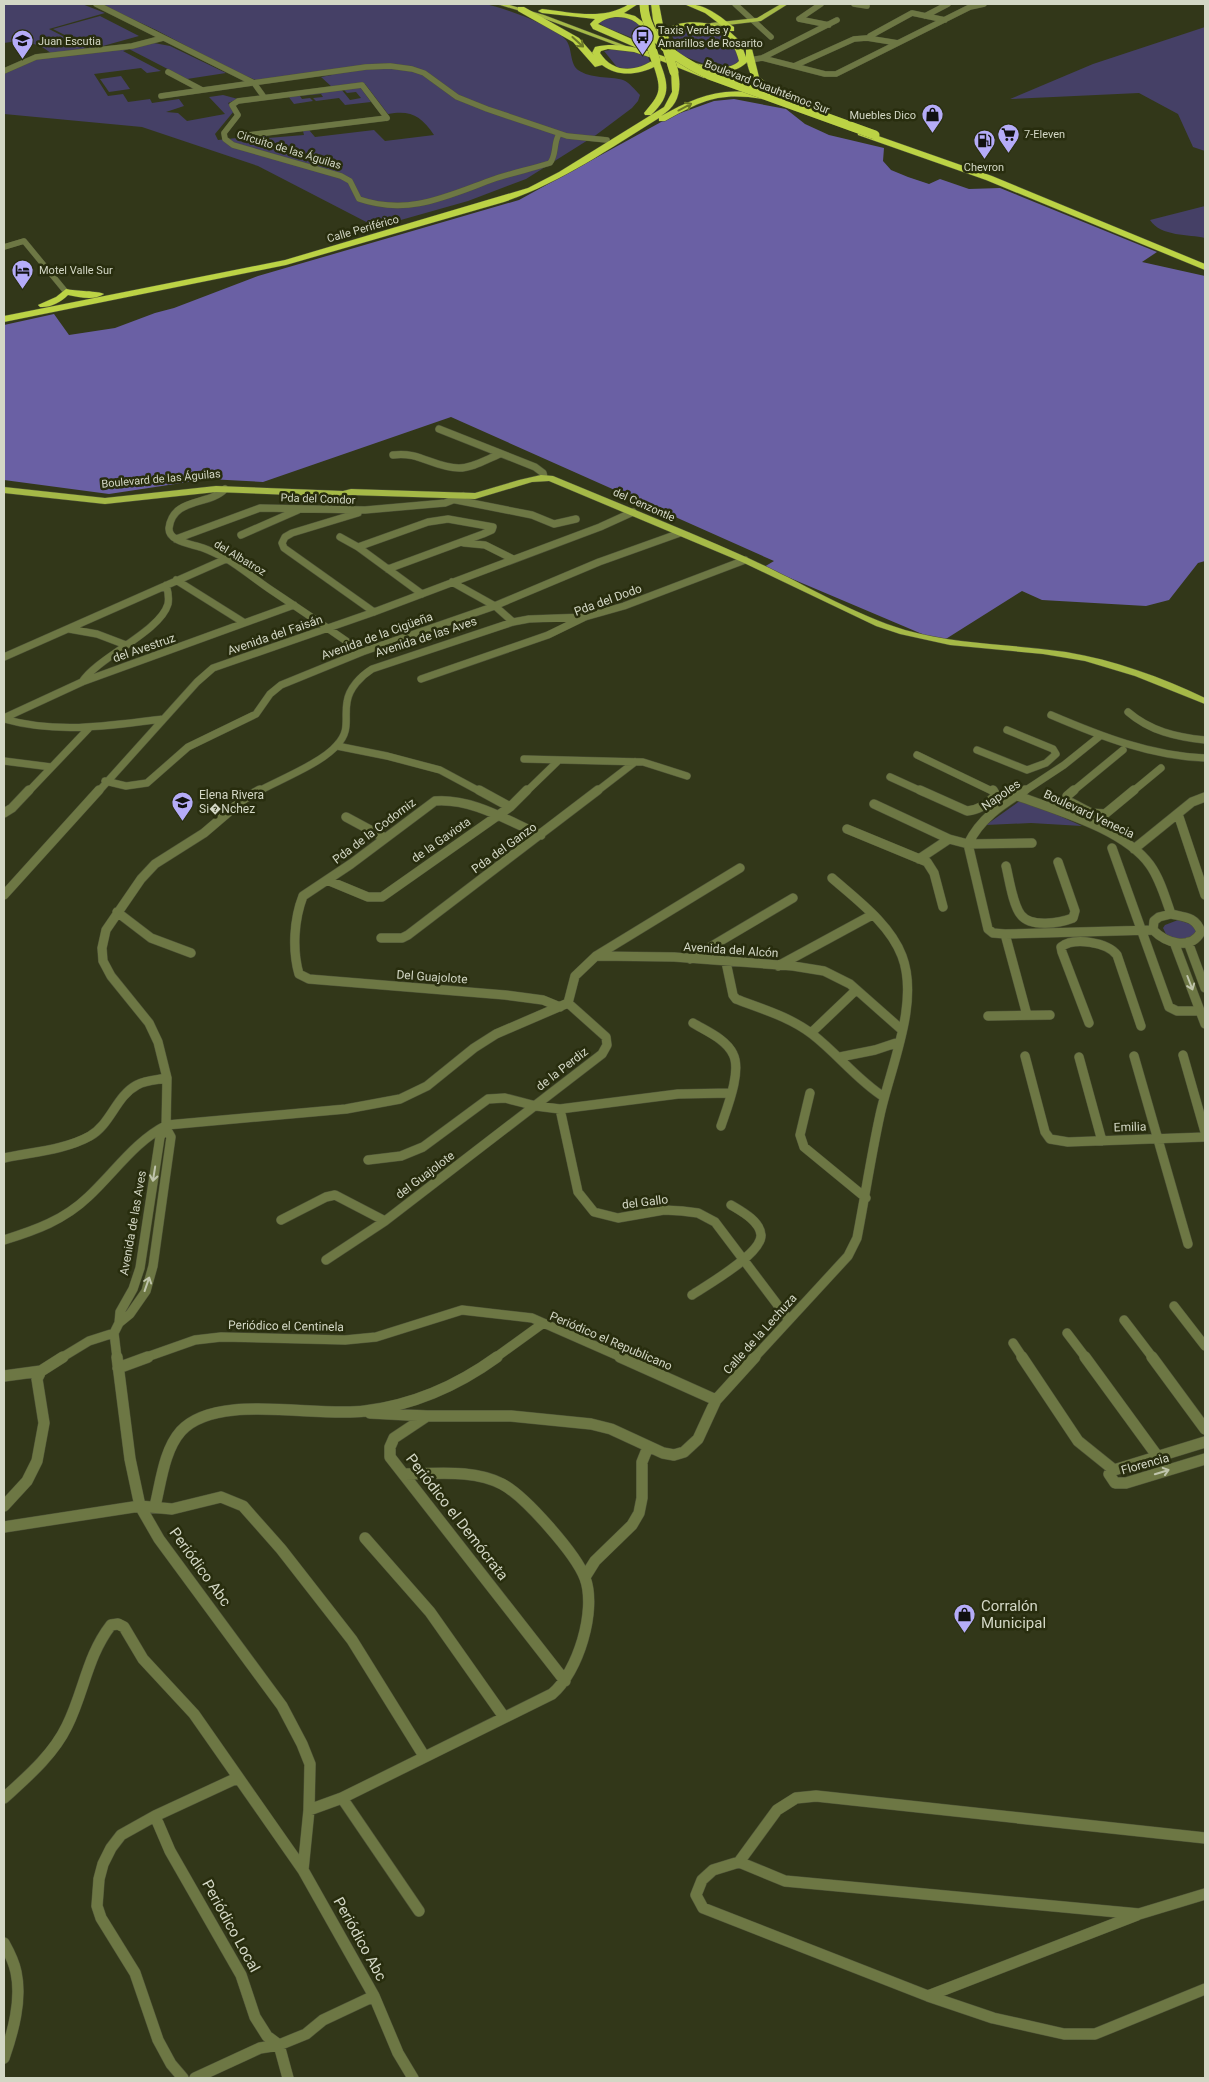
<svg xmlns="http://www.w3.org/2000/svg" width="1209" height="2082" viewBox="0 0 1209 2082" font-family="Roboto,sans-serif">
<rect width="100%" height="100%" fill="#323719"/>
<!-- green -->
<path fill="#454066" d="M4,4H82L105,13L49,29L90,50L52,54C38,42 21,40 4,43Z
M100,4H413C437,7 461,0 485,4C505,8 551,25 565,39C573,47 569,63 578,70C591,79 609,76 623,80C629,82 635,90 640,95L638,101L632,108L596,135L526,179L468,201L376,227L258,166L142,127L4,114V73L34,59L154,43L170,46L226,73L187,79L129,49L123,51L161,71L147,73L141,68L94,74L108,96L123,94L128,102L150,99L152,103L179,99L184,106L166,112L178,113L187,121L225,114L209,97L223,95L238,99L228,103L234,111L215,134L218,140L266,135L268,138L304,135L303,131L309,130L315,137L374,130L385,141L434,135C421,116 411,110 388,114L365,84L332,87L321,77L332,75L258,81L232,70L156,30Z
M100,16L139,36L92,49L53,29Z
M621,16L631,18L641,25L645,43L605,27L599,23L603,19Z
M701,27H710L733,40L741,61L729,68L712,67L678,54L671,32L681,28Z
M1205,27V151L1193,147L1178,114L1139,93L1010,99L1093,64Z
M622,48L648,57L650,62C643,71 627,69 617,67L604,51Z
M121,76L130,89L109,92L100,79Z
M360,87L371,102L345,105L339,98L316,101L313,98L323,97L321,94L300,96L302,99L310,98L313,101L294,104L288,96L341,89L350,100L361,98L356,92L347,93L343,89Z
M1205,206V238C1189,234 1161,237 1150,220Z
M1021,800H1024L1082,826L1031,823L986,825Z
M1178,920L1193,925L1196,931C1190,942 1175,941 1166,934L1163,928L1165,925Z"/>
<!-- forest -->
<path fill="#6a60a4" d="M734,99L786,109L805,124L829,135L884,148L883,161L891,170L908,177L929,184L940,179L969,189L1000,188L1157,252L1142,262L1205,276V561L1198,563L1169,600L1146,606L1042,600L1022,591L941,642L764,567L774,561L451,417L263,482L208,479L109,494L4,480V325L54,314L69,335L115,328L155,313L174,308L258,276L519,200L672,116L714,101Z"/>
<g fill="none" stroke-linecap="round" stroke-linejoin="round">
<defs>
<path id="minor-far3" d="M96,4L254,83L264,97
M735,4L771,37
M854,4L867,6
M925,16L948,4
M799,19L829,25
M799,19L821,4
M870,36L912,13L945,20
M762,58L825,74H836L970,7L984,4
M744,61L762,58L837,20
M794,66L854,39L867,38L898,43
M4,71L36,57L132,46L163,38
M168,72L202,90
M161,96L366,67L390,66L412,69L424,73L457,97L487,109L567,136L607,140
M387,118L362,85L238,101L232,105L238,115L224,133L225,139L233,145L341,176L350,181L359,199C409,216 447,196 494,179C512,173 531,169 550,163C557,154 553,144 559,134
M249,135L387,118
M4,247L24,241L66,292"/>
<path id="minor-far2" d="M439,429L535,467L543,473L544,477
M393,455C419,451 434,468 459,468C473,468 487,459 500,454
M225,489C209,506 173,497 169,528C168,542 193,544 203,548C211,551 219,555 227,559C242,568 256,580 271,590C301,610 332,631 362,652
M456,500L532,515L554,524L576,519
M358,513L292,533L285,537L282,543L284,548L374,612
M241,535L298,510
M340,537L358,547L422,594
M176,539L260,508L365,510L445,503L463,496
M464,543L485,545L513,559
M358,547L428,522L448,519L493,527L492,530L483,534L388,569
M176,580L243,622
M452,582L495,606L513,622
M69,629L97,634L126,645
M4,657L226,559
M421,679L548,635L585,617L624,606L745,560
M82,682C98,657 160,632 168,604C169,598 168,591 166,585
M1128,712C1150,731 1176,737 1205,740
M1051,715C1100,736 1151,756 1205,758
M4,718L82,682L294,605
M4,719C57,734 109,726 163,719
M337,746L387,756L440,770L481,792
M977,750L1027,770L1046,763L1056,754L1053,749L1007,730
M917,755L994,792
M524,759L643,762L687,776
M4,761L51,767
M890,777L923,792
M105,781L126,786L147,783L188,747L256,714L270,694L281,685L362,652L492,607L599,562L680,533
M28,792L90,727
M98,792L197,682L213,668L374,612L600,527L633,512
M257,792C279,780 322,763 337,745C351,730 344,719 347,702C349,688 361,676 372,669L513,622L529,619L585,617
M526,792L557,762
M596,792L635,762
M1023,792L1064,765L1100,736
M1072,792L1123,750
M1132,792L1161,768"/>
<path id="minor-far1" d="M479,790L510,807
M920,790L967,811C979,810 988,804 996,795L993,790
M1025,790C1001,805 980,819 968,844L988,929L993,933L1005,934L1153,930
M1074,790L1067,796L1068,801L1091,813L1105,814L1134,790
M1018,796C1058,811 1124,829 1150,865C1160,879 1165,897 1171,914
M874,804L949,839L968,844L1032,843
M4,813L12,808L29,790
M1178,814L1205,895
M346,817L385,838
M847,829L927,862L934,873L943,907
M541,835C508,821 472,798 435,801L351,864L303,896C294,919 292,950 299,974L309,979L505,995L543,1000L560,1007
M1112,848L1169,1007L1177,1011H1200
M1134,849L1192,802L1205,797
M919,859L949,839
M1006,866C1009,878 1013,906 1021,915C1031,928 1060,923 1073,918L1075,911L1058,862
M327,880L368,897H382L510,807L527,790
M4,895L99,790
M117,912L151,938L191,953
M1171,914C1185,917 1196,917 1201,932C1190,951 1166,943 1153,930L1154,921L1159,917Z
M1005,934L1027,1015
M381,938H402L408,935L598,790
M1174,942L1205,1024
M1188,942L1205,988
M596,956L674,957L793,966L824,971L850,984L902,1030
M690,959L793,898
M726,962L733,995L736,999C762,1009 790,1017 812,1034C838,1054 857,1080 884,1097
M778,966L872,915
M568,1003L575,976L596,956L740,868
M988,1016L1050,1015
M693,1023C706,1031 726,1039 733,1054C742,1071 727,1108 721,1126
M1089,1023L1062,952L1061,947C1074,937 1107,942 1117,955L1141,1026
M811,1033L856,990
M1183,1055L1205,1132
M1025,1056L1045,1132L1050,1139L1068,1142L1205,1137
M1134,1056L1188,1244
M840,1057L875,1050L899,1042
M1079,1057L1102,1141
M810,1093L800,1135L804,1147L866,1198
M560,1109L578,1192L594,1212L618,1218L664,1210L682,1211L698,1213L715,1222L789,1320
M4,1158C32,1152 65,1150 90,1136C111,1124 116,1096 137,1085C146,1080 157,1080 167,1078
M368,1160L401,1156L423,1147L488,1099L505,1098L536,1106L560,1109L678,1094L731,1093
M281,1220L326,1197L335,1195L385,1221
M4,1240C36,1230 64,1220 88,1197C114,1173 135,1141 167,1125L346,1109L400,1099L427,1086L474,1048L496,1034L568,1003
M326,1260L385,1221L602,1054L607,1045L606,1037L568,1003
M692,1295C707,1285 762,1254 761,1235C760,1221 741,1211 731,1205
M1174,1306L1205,1346
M1124,1320L1153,1358
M119,1323L130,1314L146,1291L153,1266L171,1137L166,1128L167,1078L158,1042L149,1023L111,976L103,961L102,948L106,930L141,879L155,864L204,833L245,798L260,790
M1067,1333L1086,1358
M1013,1343L1023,1358
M61,1358L89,1341L114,1333
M117,1358L114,1333L119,1323L120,1312L133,1289L140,1268L160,1137L166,1128
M144,1358L195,1340L221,1337L345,1340L376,1337L462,1310L532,1318L623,1358
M495,1358L542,1324
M754,1358L848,1256L857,1238C865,1197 871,1156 880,1115C890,1068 920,1003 902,956C890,924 857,900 832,878"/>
<path id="minor" d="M117,1357L130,1459L140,1506L159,1539L282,1706L302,1744L310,1764L309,1810L303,1870L374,1996L398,2053L413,2078
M620,1357L716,1400
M1022,1357L1078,1441L1114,1470
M1085,1357L1158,1457
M1152,1357L1205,1429
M118,1368L148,1357
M4,1376L41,1371
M370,1413L427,1416
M1205,1442L1114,1470L1109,1474L1115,1483H1126L1205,1459
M4,1506L27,1481L37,1461L44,1423L37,1379L41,1371L63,1357
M155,1506C161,1482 164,1450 181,1431C217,1392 316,1418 365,1411C413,1405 457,1386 497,1357
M4,1527L140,1506L172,1509L221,1497L243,1506L281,1549L352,1640L424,1756
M365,1538L430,1612L504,1717
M585,1577L595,1561L632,1525L639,1513L642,1498V1462L648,1447
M565,1681L390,1457V1447L394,1438L427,1416H511L591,1424L611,1429L663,1453L674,1455L684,1452L698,1439L716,1400L755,1357
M4,1798C27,1777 53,1755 67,1726C84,1692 87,1656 111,1625L118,1624L124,1627L143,1659L194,1714L303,1870
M342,1798L552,1694C578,1672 597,1610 585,1578C576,1554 525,1496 502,1484C473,1469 437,1474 405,1474
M309,1810L342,1798L419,1911
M155,1816L170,1851L241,1975L255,2017L267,2036L279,2045L288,2078
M1205,1838L816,1796L796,1798L777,1810L739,1862L713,1870L702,1880L696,1895L703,1908L928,1996L993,2018L1064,2034H1095L1205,1989
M739,1862L785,1881L1139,1914L1205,1894
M4,1943C9,1952 14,1962 16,1972C22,2000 13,2032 4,2058
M928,1996L1137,1915
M183,2078L171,2064L158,2040L135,1973L101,1918L97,1906L99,1879L103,1864L111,1848L121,1835L155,1816L237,1778
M195,2078L260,2048L279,2045L306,2034L323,2020L374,1996"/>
<path id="major" d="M497,4H506L544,15L634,49L629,50L540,17Z
M781,4H788L761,21L711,27L708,25L711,23L757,18Z
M541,475L553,476C618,503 683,529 748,558C799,581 852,614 905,630C957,645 1013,644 1066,652C1114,660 1161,677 1205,698V704L1135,676L1085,661L1043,654L950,645L900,634L876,626L742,562L549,481L532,482L475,499L351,495L343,497L216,492L105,504L4,493V487L105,498L216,486L343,491L351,489L475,493L519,480Z"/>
<path id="highway" d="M629,4H638L624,13L635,16L647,25L646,27C639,27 638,23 632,20C621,15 607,16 598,24L643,44V48H637L593,29L590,24L595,19L542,13L538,11L542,9C571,12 603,21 629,4Z
M651,4H659L664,30C681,19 706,21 725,28L705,13L684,4C705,3 718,15 734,27V31H729L740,41L746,57V49H752L759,77L780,93V97C762,99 749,76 747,62C733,77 710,71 692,67V63H695C709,66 728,72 739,61C733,36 717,25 692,27C684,28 676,29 669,34L668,46H662L653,20Z
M518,7H524L579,38L594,55L592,53L595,47C626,40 658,54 686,65C694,68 704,71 711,76L704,78L659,60C669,85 671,96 651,115H645L644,113C660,94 662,91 654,67C638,75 617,77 602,65L595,67L573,42L518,11ZM608,49L634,52L655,59C636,72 614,74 600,53L601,51Z
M671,70L678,72C682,91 678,106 661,116C690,100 718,87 752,93C758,94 763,94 767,97L763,99C719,92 703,100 665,121H659V118C609,149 560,183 504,202L286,265L4,322V316L285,260L528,188L559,172L664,107L672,92Z
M858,131H864L992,176L1205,264V270L986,180L858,135Z
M66,289C75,291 99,291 104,294C94,301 79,297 68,295C61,302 50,308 40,307L38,305L56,297Z"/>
</defs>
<!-- minor-far3 casing -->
<use href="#minor-far3" stroke="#4f5438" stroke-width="6"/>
<!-- minor-far2 casing -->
<use href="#minor-far2" stroke="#4f5438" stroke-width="8"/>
<!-- minor-far1 casing -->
<use href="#minor-far1" stroke="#4f5438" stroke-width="10"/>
<!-- minor casing -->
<use href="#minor" stroke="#4f5438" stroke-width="12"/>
<!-- major casing -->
<use href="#major" stroke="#4f5438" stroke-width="1"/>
<!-- highway casing -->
<use href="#highway" stroke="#4f5438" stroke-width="1"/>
<!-- minor-far3 -->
<use href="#minor-far3" stroke="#6d7744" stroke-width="5.5"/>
<!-- minor-far2 -->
<use href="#minor-far2" stroke="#6d7744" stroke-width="7"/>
<!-- minor-far1 -->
<use href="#minor-far1" stroke="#6d7744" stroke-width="9"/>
<!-- minor -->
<use href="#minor" stroke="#6d7744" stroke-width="11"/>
<!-- major -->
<use href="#major" fill="#a5b947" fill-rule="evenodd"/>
<!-- highway -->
<use href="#highway" fill="#bcd345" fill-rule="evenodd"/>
<defs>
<path id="highway-bridge" d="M644,4C645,41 679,60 709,75L875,135
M648,37L656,61
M667,49L674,72"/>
</defs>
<!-- highway-bridge casing -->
<use href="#highway-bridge" stroke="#4f5438" stroke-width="9" stroke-linecap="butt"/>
<!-- highway-bridge -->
<use href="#highway-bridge" stroke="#bcd345" stroke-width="9"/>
</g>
<!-- one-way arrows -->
<defs><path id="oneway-shaft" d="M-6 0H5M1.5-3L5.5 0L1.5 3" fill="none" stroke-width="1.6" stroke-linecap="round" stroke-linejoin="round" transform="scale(1.25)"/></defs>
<g stroke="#6b7827">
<use href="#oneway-shaft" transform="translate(578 42) rotate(42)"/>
<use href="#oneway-shaft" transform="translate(685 107) rotate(-28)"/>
</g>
<g stroke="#bfc4ab">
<use href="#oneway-shaft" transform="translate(1190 983) rotate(69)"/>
<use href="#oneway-shaft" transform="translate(154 1174) rotate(99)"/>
<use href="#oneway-shaft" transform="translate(147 1284) rotate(-71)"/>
<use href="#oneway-shaft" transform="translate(1162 1472) rotate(-17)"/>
</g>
<!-- icons -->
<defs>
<symbol id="bus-pin" viewBox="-11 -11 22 30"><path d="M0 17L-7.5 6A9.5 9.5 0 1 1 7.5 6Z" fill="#b5acf8" stroke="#282d0e"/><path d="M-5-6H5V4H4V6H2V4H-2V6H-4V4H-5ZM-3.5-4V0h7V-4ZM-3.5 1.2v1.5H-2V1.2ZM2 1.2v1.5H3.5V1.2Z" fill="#111"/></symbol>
<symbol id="school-pin" viewBox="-11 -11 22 30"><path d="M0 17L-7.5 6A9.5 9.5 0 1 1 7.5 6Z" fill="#b5acf8" stroke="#282d0e"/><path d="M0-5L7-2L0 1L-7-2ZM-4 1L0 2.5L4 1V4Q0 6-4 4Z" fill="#111"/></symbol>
<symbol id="shop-pin" viewBox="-11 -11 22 30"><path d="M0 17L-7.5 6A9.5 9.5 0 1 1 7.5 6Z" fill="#b5acf8" stroke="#282d0e"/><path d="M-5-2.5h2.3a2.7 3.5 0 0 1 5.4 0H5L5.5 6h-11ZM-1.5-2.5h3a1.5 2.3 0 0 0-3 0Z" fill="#111"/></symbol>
<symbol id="supermarket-pin" viewBox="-11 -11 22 30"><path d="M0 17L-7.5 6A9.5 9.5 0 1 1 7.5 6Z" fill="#b5acf8" stroke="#282d0e"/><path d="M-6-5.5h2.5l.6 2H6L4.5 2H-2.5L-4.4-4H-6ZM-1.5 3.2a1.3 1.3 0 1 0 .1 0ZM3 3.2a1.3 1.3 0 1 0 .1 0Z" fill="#111"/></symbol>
<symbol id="fuel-pin" viewBox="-11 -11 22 30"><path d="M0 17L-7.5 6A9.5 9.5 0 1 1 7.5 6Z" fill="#b5acf8" stroke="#282d0e"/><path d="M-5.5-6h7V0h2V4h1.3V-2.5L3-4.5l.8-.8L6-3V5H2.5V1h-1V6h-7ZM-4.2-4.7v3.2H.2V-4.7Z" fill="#111"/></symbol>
<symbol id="hotel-pin" viewBox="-11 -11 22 30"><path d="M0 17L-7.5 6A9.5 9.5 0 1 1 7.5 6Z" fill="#b5acf8" stroke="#282d0e"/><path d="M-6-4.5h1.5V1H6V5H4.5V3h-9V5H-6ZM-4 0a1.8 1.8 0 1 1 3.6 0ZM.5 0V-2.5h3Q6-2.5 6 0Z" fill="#111"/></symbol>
</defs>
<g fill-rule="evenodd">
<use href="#bus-pin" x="630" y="24" width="25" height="34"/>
<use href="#school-pin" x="10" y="28" width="25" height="34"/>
<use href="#shop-pin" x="920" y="102" width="25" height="34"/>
<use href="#supermarket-pin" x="996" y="122" width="25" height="34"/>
<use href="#fuel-pin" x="972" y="128" width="25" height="34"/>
<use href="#hotel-pin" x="10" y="258" width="25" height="34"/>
<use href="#school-pin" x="170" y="790" width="25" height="34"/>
<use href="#shop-pin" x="952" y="1602" width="25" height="34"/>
</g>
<g text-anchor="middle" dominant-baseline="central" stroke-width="5" stroke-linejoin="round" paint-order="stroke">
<!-- far-poi labels -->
<g font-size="11" fill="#d3d7c5" stroke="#282d0e" text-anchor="start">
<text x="658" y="30">Taxis Verdes y<tspan x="658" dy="13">Amarillos de Rosarito</tspan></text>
<text x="38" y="41">Juan Escutia</text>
<text x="916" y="115" text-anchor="end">Muebles Dico</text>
<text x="1024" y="134">7-Eleven</text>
<text x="984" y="167" text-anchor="middle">Chevron</text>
<text x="39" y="270">Motel Valle Sur</text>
</g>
<!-- far-street labels -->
<g font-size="11" fill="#d3d7c5" stroke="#282d0e">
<text transform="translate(767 87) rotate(21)">Boulevard Cuauhtémoc Sur</text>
<text transform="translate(289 150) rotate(17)">Circuito de las Águilas</text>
<text transform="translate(363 229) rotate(-16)">Calle Periférico</text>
<text transform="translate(161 479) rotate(-5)">Boulevard de las Águilas</text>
<text transform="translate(318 499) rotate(2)">Pda del Condor</text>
<text transform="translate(644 505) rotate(24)">del Cenzontle</text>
<text transform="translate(240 558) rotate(31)">del Albatroz</text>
</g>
<!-- street labels -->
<g font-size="12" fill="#d3d7c5" stroke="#282d0e">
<text transform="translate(608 600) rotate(-20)">Pda del Dodo</text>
<text transform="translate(275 635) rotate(-19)">Avenida del Faisán</text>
<text transform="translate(377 636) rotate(-20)">Avenida de la Cigüeña</text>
<text transform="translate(426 637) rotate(-18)">Avenida de las Aves</text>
<text transform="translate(144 648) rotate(-19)">del Avestruz</text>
<text transform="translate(1001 795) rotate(-35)">Napoles</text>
<text transform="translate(1089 814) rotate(25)">Boulevard Venecia</text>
<text transform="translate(374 831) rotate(-37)">Pda de la Codorniz</text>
<text transform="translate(441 840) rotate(-35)">de la Gaviota</text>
<text transform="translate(504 848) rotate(-36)">Pda del Ganzo</text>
<text transform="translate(731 950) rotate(4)">Avenida del Alcón</text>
<text transform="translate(432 977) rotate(4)">Del Guajolote</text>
<text transform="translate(562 1069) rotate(-38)">de la Perdiz</text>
<text transform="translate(1130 1127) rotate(-2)">Emilia</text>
<text transform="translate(425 1175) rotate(-37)">del Guajolote</text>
<text transform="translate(645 1202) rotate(-7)">del Gallo</text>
<text transform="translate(133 1223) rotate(-80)">Avenida de las Aves</text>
<text transform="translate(286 1326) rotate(1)">Periódico el Centinela</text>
<text transform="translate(760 1334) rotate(-48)">Calle de la Lechuza</text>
<text transform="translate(611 1341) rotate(23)">Periódico el Republicano</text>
<text transform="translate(1145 1464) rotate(-16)">Florencia</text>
</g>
<!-- poi labels -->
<g font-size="12" fill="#d3d7c5" stroke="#282d0e" text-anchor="start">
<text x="199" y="795">Elena Rivera<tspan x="199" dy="14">Si�Nchez</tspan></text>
</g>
<!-- near-street labels -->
<g font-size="15" fill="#d3d7c5" stroke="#282d0e">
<text transform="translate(457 1517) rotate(52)">Periódico el Demócrata</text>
<text transform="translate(200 1567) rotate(54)">Periódico Abc</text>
<text transform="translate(231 1926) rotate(61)">Periódico Local</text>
<text transform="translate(360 1939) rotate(61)">Periódico Abc</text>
</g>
<!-- near-poi labels -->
<g font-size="15" fill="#d3d7c5" stroke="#282d0e" text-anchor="start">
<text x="981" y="1606">Corralón<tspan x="981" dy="17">Municipal</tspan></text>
</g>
</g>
<!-- border -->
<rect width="1209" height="2082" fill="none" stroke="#d3d7c5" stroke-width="10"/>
</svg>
